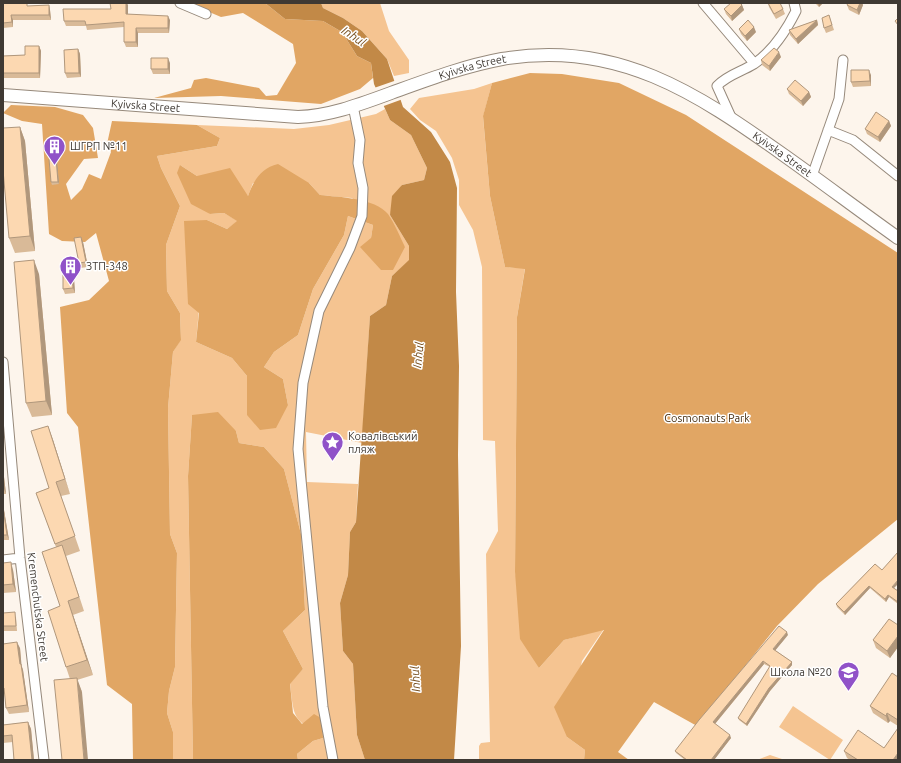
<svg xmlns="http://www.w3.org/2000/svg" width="901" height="763" viewBox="0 0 901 763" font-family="Ubuntu,sans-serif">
<rect width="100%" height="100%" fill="#fdf5ec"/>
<!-- green -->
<path fill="#f5c491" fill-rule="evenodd" d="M321,3H380L389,31L409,60V73L394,76L387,59L362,31L343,18L323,8Z
M492,83L483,117L490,196L505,267L525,268L517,317L515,572L539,668L564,640L604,629L582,661L567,737L585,750L584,760H479V746L481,743L490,742L486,554L498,531L495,441L483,440L482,267L473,230L459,205V180L452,158L436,131L420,120L410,109L419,98L474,89Z
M385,109L390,120L411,135L427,168L424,180L402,185L390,215L409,246V261L392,276L386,305L370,316L362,443L306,432L307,482L358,484L356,522L350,532L348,575L340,603L343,651L353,664L357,735L365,760H298L297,754L313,741L323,738C293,718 294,720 290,683L303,669L283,631L305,610L301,534L284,469L264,447L239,443L236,431L192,415L188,476L193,760H173V732L167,713L169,691L175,667L177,553L170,534L168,408L173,352L181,339L180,313L167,291L166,245L180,206L161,168L157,156L217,146L220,138L197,125L294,129L329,125L376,114ZM180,165L197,176L248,196L253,183H309L320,195L352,198L405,247L371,238L373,225L348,216L344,235L313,289L298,335L274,352L264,367L283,379L288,405L247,415V376L232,358L196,342L207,220L227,229L238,221L224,213L210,214Z
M793,706L843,740L830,760L779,727Z
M770,755L785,760H757Z"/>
<!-- forest -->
<path fill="#e1a664" d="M188,3H265L285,19L323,21L342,32L357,56L371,63L373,78L360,89L321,104L221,96L154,98L191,88L194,80L206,78L259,88L266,96L277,95L296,63L293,44L243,13L221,17Z
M530,73L562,74L619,83L686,115L898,253V519L818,584L777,626L697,726L654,702L618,752L629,760H584L585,750L567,737L554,707L604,630L564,640L539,668L520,639L515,572L517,317L525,269L505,267L490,196L483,116L492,83Z
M11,105L55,107L83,115L93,128L98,158L84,159L66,184L71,200L82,189L89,174L101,179L111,152L107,144L112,121L197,125L220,138L217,146L157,156L161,168L180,206L166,245L167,291L180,313L181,340L173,352L168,408L170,534L177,553L175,667L169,691L167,713L173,732V760H133L132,704L107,685L78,427L67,413L60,307L89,300L109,281L96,233L85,242L62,241L49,234L42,124L22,121L3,113Z
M278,164L309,183L320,195C339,197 375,198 388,214C395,224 400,237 405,247L393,270H381L360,247L371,238L373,225L348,216L344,235L313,289L298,335L274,352L264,367L283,379L288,405L276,428L260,430L247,415V376L232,358L196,342L199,313L188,304L184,221L207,220L227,229L237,221L224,213L210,214L191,204L177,173L180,165L197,176L230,168L248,196C254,180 261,168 278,164Z
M218,412L236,431L239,443L264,447L284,469L301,534L305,610L283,631L303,669L290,684L293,713L302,724L314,714L321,718L323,738L313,741L297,754L298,760H193L188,476L192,415Z"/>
<!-- water -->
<path fill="#c28947" d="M265,3H321L323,8L343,18L362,31L387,59L403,107L431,132L450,162L457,188L456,292L459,366L458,455L461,646L454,760H365L357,735L353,664L343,651L340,603L348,575L350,532L356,522L370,316L386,305L392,276L409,260V246L390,215L392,196L402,185L424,180L427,168L411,135L390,120L374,84L371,63L357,56L342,32L323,21L285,19Z"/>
<!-- pier -->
<path fill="#fdf5ec" d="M397,80L403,99L381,107L374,88Z"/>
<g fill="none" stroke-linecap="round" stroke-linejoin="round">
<defs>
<path id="street" d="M180,3L206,14
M703,3L754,63
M731,117L717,86C727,75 741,72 754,64C773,51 786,31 796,11L794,3
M828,130L853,140L898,176
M812,176L839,99L843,60
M3,362L20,558L44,760
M3,560L20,558
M333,760L323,707L298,449L303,383L319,311L350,248L362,216L363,188L358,163L360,140L353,106"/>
<g id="secondary">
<path id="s1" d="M3,95L298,117C330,116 361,104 391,93C427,80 464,66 502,59C616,39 697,93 785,156C823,183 860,211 898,238"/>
</g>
</defs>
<!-- street casing -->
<use href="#street" stroke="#96897b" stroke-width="11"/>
<!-- secondary casing -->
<use href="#secondary" stroke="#96897b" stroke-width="14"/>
<!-- street -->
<use href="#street" stroke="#fff" stroke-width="9"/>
<!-- secondary -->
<use href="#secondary" stroke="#fff" stroke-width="12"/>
</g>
<!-- wall -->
<path fill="#d9ba98" d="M3,3L29,6L49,5L50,10L51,20H13V27L3,28Z
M768,3L783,9L785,14L776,19L769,7Z
M815,3H823L819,7Z
M848,3H862L863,5L859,15L849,10L847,5Z
M128,5V14L170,20L169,33H138V47H126L124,42V27L87,30L86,26H66L64,21Z
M742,5L744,10L732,21L726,14L724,9Z
M829,15L834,30L826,33L824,28Z
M817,20L818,25L798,44L790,35L789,30Z
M739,29L756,32L747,41L741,34Z
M39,46L41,51L40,78H3V56L25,55Z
M78,49L80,54L81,77L67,78L65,73Z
M781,57L770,71L762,65L761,60Z
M170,63V74H153L151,69Z
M871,75V86L853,87L851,82Z
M787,89L809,92L811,97L803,106L789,94Z
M889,121L891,126L880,142L867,134L865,129Z
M20,127L25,141L35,251L15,253L9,238Z
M56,158L57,161L59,184L52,185L51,182Z
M83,242L88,267L80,268L79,263Z
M39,274L52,415L32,417L26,403Z
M72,274L74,279L75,293L65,294L63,289Z
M48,426L53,440L70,494L61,496L80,551L66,556L84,611L73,615L93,675L77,680L82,692L70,679L66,667L56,547L36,493L49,488Z
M3,473L4,477L6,494H3Z
M3,506L4,510L9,540H3Z
M3,563L13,570L16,592L3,593Z
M875,564L894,588L898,591V604L889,597L886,602L870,588L845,615L837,607L836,604Z
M3,613L16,617L17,631H3Z
M898,625V647L890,658L876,648L873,640Z
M788,635L775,650L792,662V665L770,691L747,726L739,720L738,718L770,667L764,664L715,724L731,738L714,760H685L676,753L675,751Z
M3,644L20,648L21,664L23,670L29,712L9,714L6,708L5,694H4L3,692Z
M898,677V726L890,721L888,723L873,713L870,706Z
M28,722L31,729L34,760H14L13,742L3,743V725Z
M884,748L898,760H850L847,758L844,751Z"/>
<!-- shaded-wall -->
<path fill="#b0977c" d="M126,3H127L128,5V19L126,14Z
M818,3H823L819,7Z
M860,3H862L863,5L859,15L857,10Z
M49,5L50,10L51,20L49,15Z
M742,5L744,10L732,21L731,16Z
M11,15L13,20V27L12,22Z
M168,16L170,20L169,33L168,28Z
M817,20L818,25L798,44L796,39Z
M754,27L756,32L747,41L745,36Z
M136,28L138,33V47L136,42Z
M39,46L41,51L40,78L39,73Z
M78,49L80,54L81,77L79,73Z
M779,52L781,57L770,71L769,66Z
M168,58L170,63V74L168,69Z
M869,70L871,75V86L870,81Z
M809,92L811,97L803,106L801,101Z
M889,121L891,126L880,142L878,137Z
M20,127L25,141L35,251L30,236Z
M56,158L57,161L59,184L58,182Z
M81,237L83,242L88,267L86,262Z
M34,260L39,274L52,415L46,401Z
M72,274L74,279L75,293L73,288Z
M48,426L53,440L70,494L65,479Z
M3,473L4,477L6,494L4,489Z
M3,506L4,510L9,540L7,535Z
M11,562L13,570L16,592L13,584Z
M898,580V584L893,589L892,587Z
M869,586L870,588L845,615L844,612Z
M888,595L889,597L886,602L885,599Z
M68,601L73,615L93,675L87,660Z
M787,632L788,635L774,652L773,649Z
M898,636V647L890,658L887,651Z
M17,642L20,648L22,670L20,664Z
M763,661L764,664L714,725L713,722Z
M792,662V665L770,691L747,726L746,724L769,688Z
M21,664L23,670L29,712L27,705Z
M77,678L82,692L88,760H84Z
M887,713L890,721L888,723L886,716Z
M28,722L31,729L34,760H32Z
M730,735L731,738L714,760H711Z
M898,753V760H893Z"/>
<!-- building -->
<path fill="#fcd8b1" stroke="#b0977c" d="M3,3H27V6L49,5V15H11L12,22L3,23Z
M110,3H126V14L168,16V28H136V42H124V22L86,25L85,21H64L63,9H111Z
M731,3H740L742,5L731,16L724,9Z
M768,3H780L783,9L774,14Z
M848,3H860L857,10L847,5Z
M829,15L832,25L824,28L822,18Z
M898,18V25L895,21Z
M748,20L754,27L745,36L739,29Z
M817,20L796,39L789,30Z
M25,46H39V73H3V56L25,55Z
M774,48L779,52L769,66L761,60Z
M78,49L79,73H65L64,50Z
M151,58H168V69H151Z
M851,70H869L870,81L851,82Z
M795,80L809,92L801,101L787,89Z
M876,112L889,121L878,137L865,129Z
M20,127L30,236L9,238L3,170V128Z
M56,158L58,182H51L49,159Z
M81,237L86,262L79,263L74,238Z
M34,260L46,401L26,403L14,262Z
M72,274L73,288L63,289V275Z
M48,426L65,479L56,482L75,536L55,544L36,493L49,488L31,431Z
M3,477L4,489H3Z
M3,508L7,535H3Z
M62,545L79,597L68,601L87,660L66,667L48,611L60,606L42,552Z
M898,552V580L892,587L898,591V602L888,595L885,599L869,586L844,612L836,604L875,564L882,570Z
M11,562L13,584L3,585V563Z
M15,612L16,626H3V613Z
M889,619L898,625V636L887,651L873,640Z
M779,626L787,632L773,649L792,662L769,688L746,724L738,718L770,666L763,661L713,722L730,735L711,760H687L675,751L699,720Z
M17,642L20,664H21L27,705L6,708L4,688H3V644Z
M892,673L898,677V720L887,713L886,716L870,706Z
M77,678L84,760H62L54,680Z
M28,722L32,760H14L12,735L3,736V725Z
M898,728V753L893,760H858L844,751L858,730L884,748Z"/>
<!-- icons -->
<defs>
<symbol id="building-pin" viewBox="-11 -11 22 30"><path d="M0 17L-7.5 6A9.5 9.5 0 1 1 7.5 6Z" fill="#9052c8" stroke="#fff"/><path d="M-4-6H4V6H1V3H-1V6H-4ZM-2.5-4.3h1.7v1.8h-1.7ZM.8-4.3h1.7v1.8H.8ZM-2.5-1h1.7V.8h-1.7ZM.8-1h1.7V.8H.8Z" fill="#fff"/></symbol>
<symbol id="sight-pin" viewBox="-11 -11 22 30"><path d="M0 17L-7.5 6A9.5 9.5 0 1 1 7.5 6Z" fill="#9052c8" stroke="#fff"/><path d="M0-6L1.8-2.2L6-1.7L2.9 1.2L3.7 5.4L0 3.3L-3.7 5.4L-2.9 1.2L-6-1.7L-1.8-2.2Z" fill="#fff"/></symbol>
<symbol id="school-pin" viewBox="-11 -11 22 30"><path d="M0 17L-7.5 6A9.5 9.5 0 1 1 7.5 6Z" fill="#9052c8" stroke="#fff"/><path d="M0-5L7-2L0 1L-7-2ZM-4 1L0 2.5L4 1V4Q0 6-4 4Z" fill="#fff"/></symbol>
</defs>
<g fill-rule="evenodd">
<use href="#building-pin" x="42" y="134" width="25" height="34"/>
<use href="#building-pin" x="58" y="254" width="25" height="34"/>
<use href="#sight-pin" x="320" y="430" width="25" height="34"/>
<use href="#school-pin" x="836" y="660" width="25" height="34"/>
</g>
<g text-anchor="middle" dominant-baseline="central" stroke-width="3" stroke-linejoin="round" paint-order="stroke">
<!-- street labels -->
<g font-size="11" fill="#3f3933" stroke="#fff">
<text stroke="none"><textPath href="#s1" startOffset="478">Kyivska Street</textPath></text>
<text stroke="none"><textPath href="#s1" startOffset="143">Kyivska Street</textPath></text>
<text stroke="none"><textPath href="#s1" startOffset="814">Kyivska Street</textPath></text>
<text transform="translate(38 607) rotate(83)">Kremenchutska Street</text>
</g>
<!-- poi labels -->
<g font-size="11" fill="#3f3933" stroke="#fff" text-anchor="start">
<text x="70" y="146">ШГРП №11</text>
<text x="86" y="266">ЗТП-348</text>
<text x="348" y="436">Ковалівський<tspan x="348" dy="13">пляж</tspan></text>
<text x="832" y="672" text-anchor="end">Школа №20</text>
</g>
<!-- park labels -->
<g font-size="11" fill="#462e11" stroke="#fff">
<text x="707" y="418">Cosmonauts Park</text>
</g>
<!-- water labels -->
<g font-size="12" font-style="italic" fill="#764e1e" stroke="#fff">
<text transform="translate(354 36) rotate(34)">Inhul</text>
<text transform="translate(418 355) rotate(-84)">Inhul</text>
<text transform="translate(415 679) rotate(-93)">Inhul</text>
</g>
</g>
<!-- border -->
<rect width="901" height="763" fill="none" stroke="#3f3933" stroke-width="8"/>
</svg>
